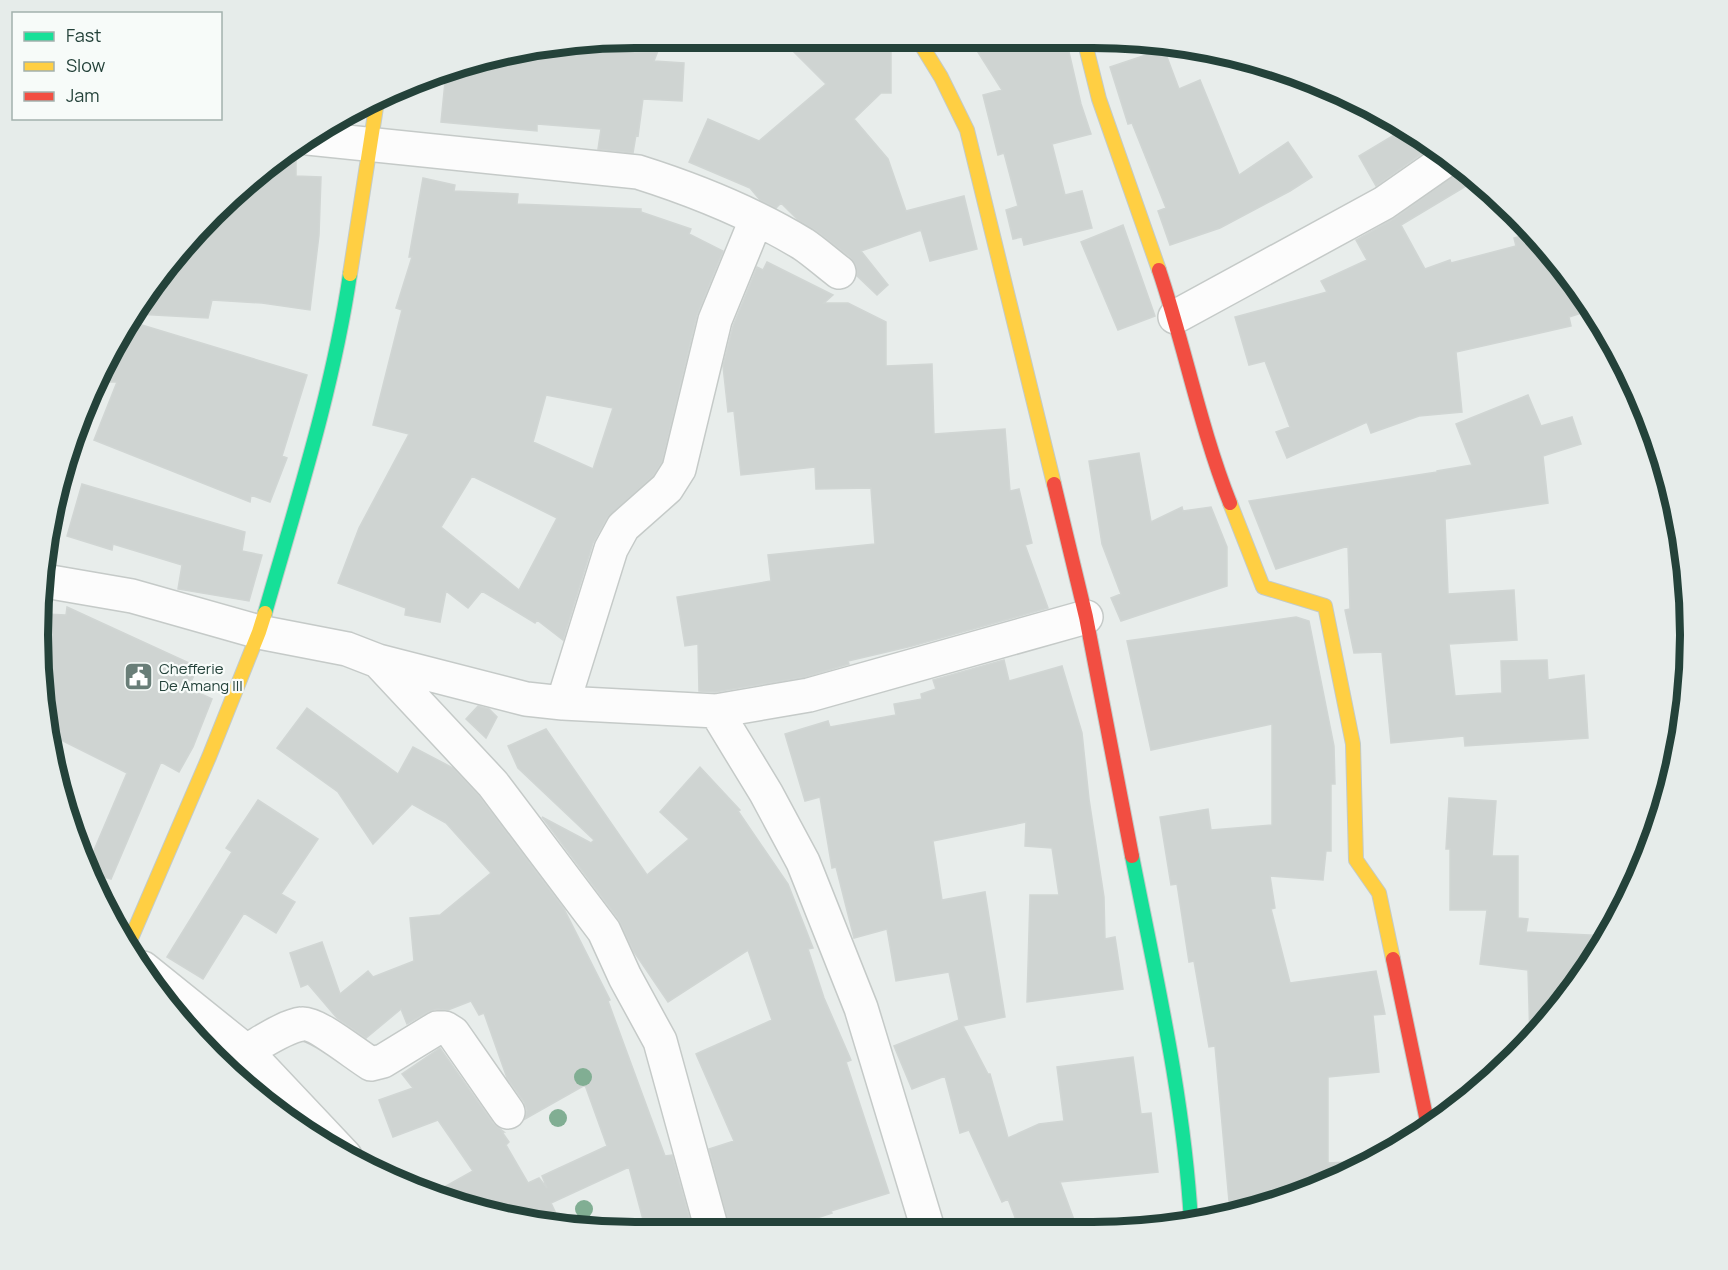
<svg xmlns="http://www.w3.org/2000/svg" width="1728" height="1270" viewBox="0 0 1728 1270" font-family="Manrope,sans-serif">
<rect width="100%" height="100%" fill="#e8edeb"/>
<!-- building -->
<path fill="#cfd4d2" stroke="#d1d6d4" stroke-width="1.5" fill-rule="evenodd" d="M635,38H663L654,61L684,63L682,101L643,99L638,136L636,135L633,153L598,149L601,129L537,124V131L441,122L446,72L480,58Z
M780,38H891V93H881L854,119L888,159L906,211L964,196L977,249L930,261L921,230L861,251L888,285L877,295L857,276L856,265L850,257L818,232L798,220L781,203L776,208L760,200L750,188L689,162L708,119L759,141L826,84Z
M969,38L1066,39L1081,104L1091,134L1052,144L1065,195L1082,191L1092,228L1024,245L1022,237L1013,239L1006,210L1018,206L1004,153L998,155L983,95L1002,90Z
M1164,49L1179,89L1200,80L1239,175L1288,142L1312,177L1290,191L1220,228L1170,245L1158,211L1166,208L1132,123L1128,124L1110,67Z
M1406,128L1434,145L1376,186L1359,156Z
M293,148L296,153V176L321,177L319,235L310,310L262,303L212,300L208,318L137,314L186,241L241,186Z
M1464,168L1478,179L1401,225L1425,269L1450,260L1451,263L1516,246L1514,238L1531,233L1567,272L1591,310L1569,317L1571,326L1456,352L1462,412L1419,416L1371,433L1367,422L1287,458L1276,432L1290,427L1265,361L1249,365L1235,317L1327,292L1321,281L1367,260L1356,240L1395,218Z
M423,178L455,185L454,191L518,194L517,204L641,209V212L691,229L689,234L723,251L697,315L662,462L653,476L607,518L593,543L563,640L537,620L535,623L482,591L468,608L446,591L440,622L405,615L406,608L338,583L359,528L409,434L373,425L402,310L396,308L412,257H409ZM546,395L613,408L593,469L533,442ZM472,476L557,518L519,590L441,527Z
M1123,225L1155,316L1118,330L1081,242Z
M767,262L833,295L824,303H848L886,322V366L932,364L934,434L1005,429L1010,491L1019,489L1032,543L1025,545L1048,608L912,646L848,661L849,664L805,677L715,692L699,691L698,644L685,646L677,597L771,581L768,555L875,544L871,488L816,489L815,467L741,475L734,411L728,412L723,366L733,326L757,267L763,270Z
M132,322L307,375L282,456L287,458L270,502L251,495L250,502L94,440L117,382H95L99,370Z
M1528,395L1541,426L1572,417L1581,444L1543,456L1548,503L1445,519L1448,594L1514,590L1517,640L1449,644L1455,696L1502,693L1501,661L1547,660L1548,680L1584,675L1588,738L1465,746L1464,736L1391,743L1382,652L1354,653L1345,610L1350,609L1348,546L1276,569L1249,501L1437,472V471L1472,465L1456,424Z
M1139,453L1151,522L1182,507L1183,511L1211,507L1227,547V586L1121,621L1111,598L1121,594L1102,544L1089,461Z
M82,484L245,532L242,551L262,555L249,601L178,589L182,565L113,544L112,550L67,536Z
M67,607L198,667L188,688L212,699L193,747L179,772L161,762L111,879L88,872L86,869L127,773L47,733L39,674L41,646H45L46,614L66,615Z
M1296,617L1309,621L1334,746L1335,784H1331V851H1326L1323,880L1270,876L1275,908L1271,909L1290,983L1376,971L1385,1014L1373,1015L1379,1072L1328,1077V1163L1366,1161L1321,1187L1230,1212L1215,1046L1209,1047L1194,961L1189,962L1177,884L1171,885L1160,817L1208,809L1211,830L1272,825V724L1151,750L1127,641Z
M1004,660L1009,681L1062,666L1082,733L1089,799L1104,897L1105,939L1115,937L1123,989L1027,1002L1030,895H1059L1052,848L1025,846L1026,822L933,841L942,900L985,892L1005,1017L963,1026L988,1074H990L1008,1138L1039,1124L1064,1121L1057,1067L1133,1057L1141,1114L1151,1113L1158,1172L1060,1182L1077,1228H1019L1008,1199L1002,1202L969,1130L960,1133L945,1076L912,1089L894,1046L959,1020L949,972L896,981L887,929L854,938L836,867L832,868L820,797L805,801L785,734L828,721L830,727L896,715L894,704L922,699L921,694L936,689L933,680Z
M478,706L489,709L497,717L486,738L466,719Z
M307,708L398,774L413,747L453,768L479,796L564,909L610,1000L608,1001L665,1156L672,1155L693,1231H646L629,1167L551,1203L561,1224L443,1201L430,1195L473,1171L438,1120L393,1137L379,1100L413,1088L402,1074L440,1048L493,1123L504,1132H502L509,1142L506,1145L528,1183L539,1178L547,1188L542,1176L607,1146L585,1085L525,1119L527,1110L524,1102L507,1078L484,1013L479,1015L471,1001L448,1010L437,1009L428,1012L407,1024L401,1009L366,1038L337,1018L308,984L301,987L290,953L322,942L340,994L368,971L373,977L414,961L410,918L440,915L491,873L446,823L412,804L373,844L338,792L277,748Z
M546,729L647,875L689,839L660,812L700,767L740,810L738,811L788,884L813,948L808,949L824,998L851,1060L846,1062L889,1193L831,1211L832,1213L780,1230H730L709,1149L734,1141L696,1054L772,1020L748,950L668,1002L634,952L619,920L542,817L591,843L594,840L518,768L508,746Z
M1449,798L1496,801L1492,856H1518V918L1528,919L1526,932L1609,936L1542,1029L1530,1041L1528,970L1480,964L1487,910H1450V849H1446Z
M258,800L318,839L281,894L295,902L276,933L244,913L203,979L167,957L232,852L226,848Z"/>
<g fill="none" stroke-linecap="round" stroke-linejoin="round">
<defs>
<path id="street" d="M308,138L638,172C695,190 752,213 803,244C815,252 827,263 839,272
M1175,317L1384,203L1450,157
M45,581L132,596L259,632L347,649L378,661L526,699L563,703L716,711L809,695L1086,617
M378,661L493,784L604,931L625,977L660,1041L712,1230
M563,703L611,549L623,527L667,488L679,469L715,320L756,220
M716,711L766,793L803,862L861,1008L928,1229
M143,968L246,1051L345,1156
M246,1051C261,1043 285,1026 302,1024C316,1022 356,1055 371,1064L383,1061L437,1028H445L453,1033L508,1112"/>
<path id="fast" d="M265,613C297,501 333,389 350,274
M1132,856C1156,978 1184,1098 1191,1222"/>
<path id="slow" d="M917,38L941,77L967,130L1054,484
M1084,39L1099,99L1159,270
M350,274L377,101
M1230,503L1263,587L1325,606L1353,744L1356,860L1379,893L1393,959
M129,943L209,757L259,632L265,613"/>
<path id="jam" d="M1159,270C1185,347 1200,427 1230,503
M1054,484L1086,617L1132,856
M1393,959L1428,1126"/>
</defs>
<!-- street casing -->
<use href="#street" stroke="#c5cac8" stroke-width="36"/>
<!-- fast casing -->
<use href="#fast" stroke="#c3cbc8" stroke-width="16"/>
<!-- slow casing -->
<use href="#slow" stroke="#c3cbc8" stroke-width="16"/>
<!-- jam casing -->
<use href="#jam" stroke="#c3cbc8" stroke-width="16"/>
<!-- street -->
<use href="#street" stroke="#fcfcfc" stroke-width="33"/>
<!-- fast -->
<use href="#fast" stroke="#16e098" stroke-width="14"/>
<!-- slow -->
<use href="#slow" stroke="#ffcf43" stroke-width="14"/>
<!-- jam -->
<use href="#jam" stroke="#f24e42" stroke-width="14"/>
</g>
<!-- trees -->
<g fill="#81ae93">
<circle cx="583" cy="1077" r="9"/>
<circle cx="558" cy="1118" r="9"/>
<circle cx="584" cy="1209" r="9"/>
</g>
<!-- icons -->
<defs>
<symbol id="civic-square" viewBox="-11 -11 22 22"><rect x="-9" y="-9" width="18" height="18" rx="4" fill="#697e78" stroke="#f7fbf9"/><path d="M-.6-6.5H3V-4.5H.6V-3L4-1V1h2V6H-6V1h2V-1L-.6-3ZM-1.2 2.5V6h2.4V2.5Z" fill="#fff"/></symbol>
</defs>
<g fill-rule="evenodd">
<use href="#civic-square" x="122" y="660" width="33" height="33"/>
</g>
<g text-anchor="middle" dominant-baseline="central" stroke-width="4.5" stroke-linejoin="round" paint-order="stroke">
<!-- poi labels -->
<g font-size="15" fill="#24423a" stroke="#f7fbf9" text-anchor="start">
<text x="159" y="668">Chefferie<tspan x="159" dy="17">De Amang III</tspan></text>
</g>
</g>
<!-- crop -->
<path d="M0 0H1728V1270H0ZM635 48H1093A587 587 0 0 1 1680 635V635A587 587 0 0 1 1093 1222H635A587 587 0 0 1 48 635V635A587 587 0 0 1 635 48Z" fill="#e6ecea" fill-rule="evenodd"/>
<path fill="none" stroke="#24423a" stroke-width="8" d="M635 48H1093A587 587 0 0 1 1680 635V635A587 587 0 0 1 1093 1222H635A587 587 0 0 1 48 635V635A587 587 0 0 1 635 48Z"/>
<!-- legend -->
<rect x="12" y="12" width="210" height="108" fill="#f7fbf9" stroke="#a3b1ad" stroke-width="1.5"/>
<rect x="24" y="32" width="30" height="9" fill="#16e098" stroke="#a3b1ad" stroke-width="1.5"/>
<text x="66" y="42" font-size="18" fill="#24423a">Fast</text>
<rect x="24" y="62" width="30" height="9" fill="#ffcf43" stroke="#a3b1ad" stroke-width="1.5"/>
<text x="66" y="72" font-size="18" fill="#24423a">Slow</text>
<rect x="24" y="92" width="30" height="9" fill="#f24e42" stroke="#a3b1ad" stroke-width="1.5"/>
<text x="66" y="102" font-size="18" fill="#24423a">Jam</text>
</svg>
